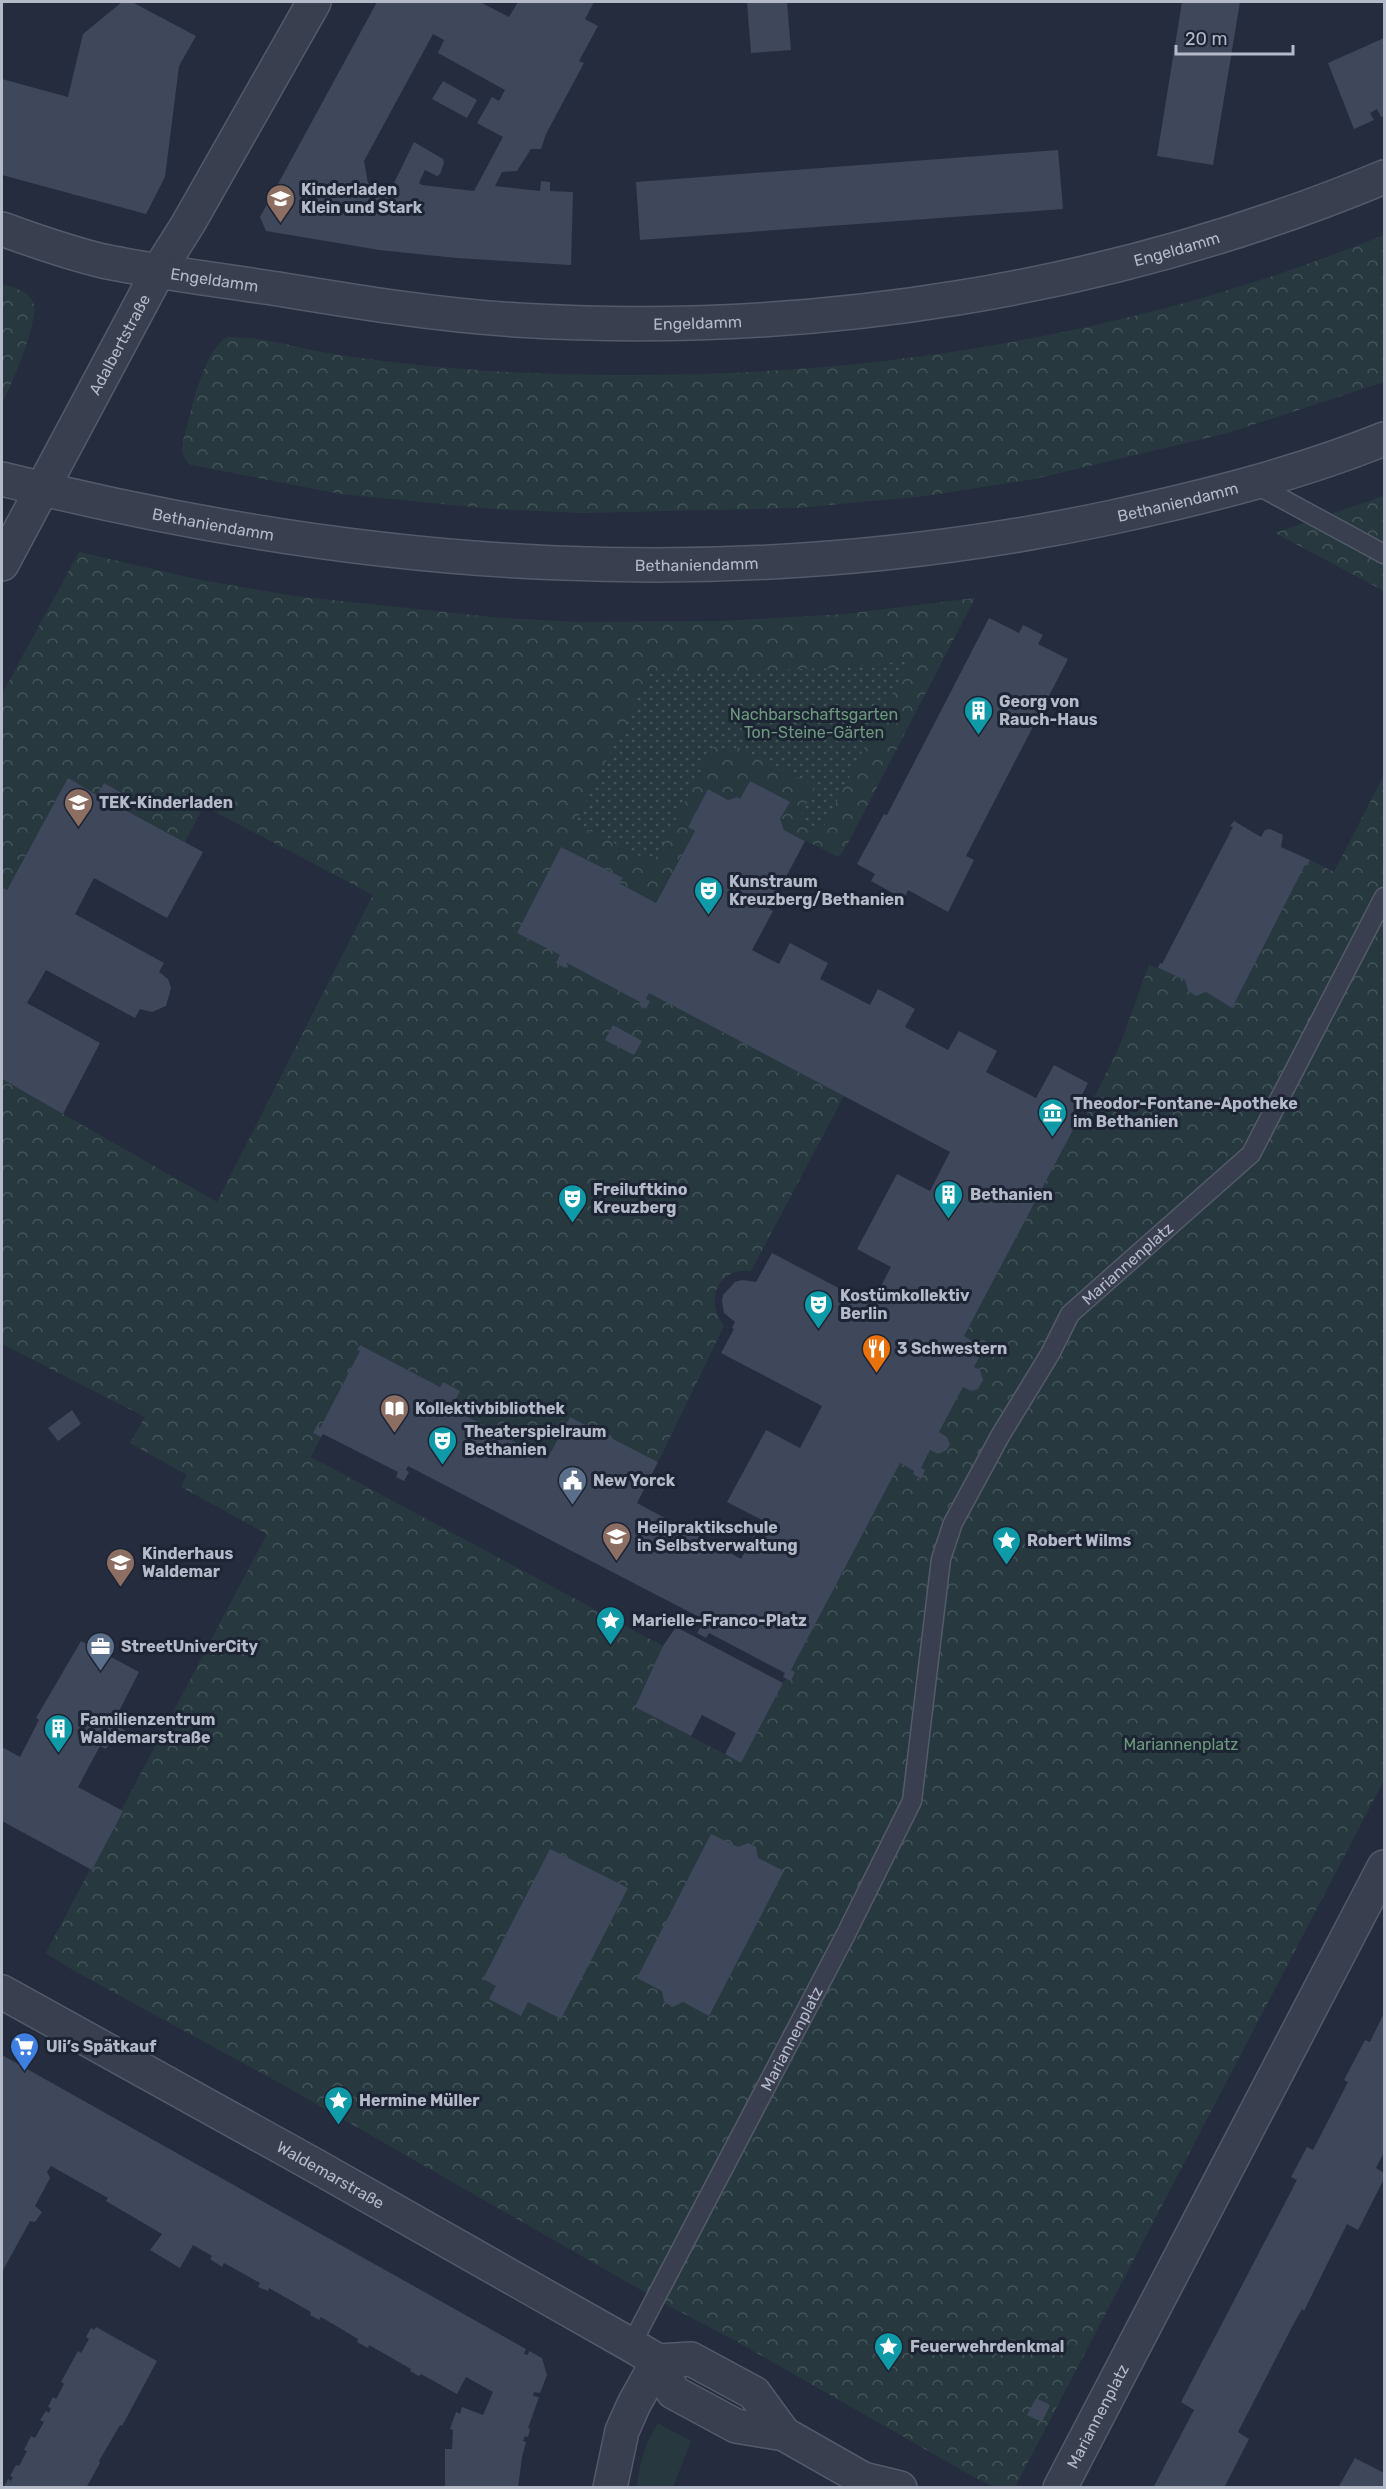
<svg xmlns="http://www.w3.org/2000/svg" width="1386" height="2489" viewBox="0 0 1386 2489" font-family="Rubik,sans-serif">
<defs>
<pattern id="forest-crowns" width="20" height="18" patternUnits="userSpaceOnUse" patternTransform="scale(1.5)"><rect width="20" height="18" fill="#27393f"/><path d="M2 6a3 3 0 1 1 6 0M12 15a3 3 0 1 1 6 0" fill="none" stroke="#445459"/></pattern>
<pattern id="garden-dots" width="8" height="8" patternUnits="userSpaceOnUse" patternTransform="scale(1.5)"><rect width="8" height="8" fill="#27393f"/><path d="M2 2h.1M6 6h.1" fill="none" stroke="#445459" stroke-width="1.8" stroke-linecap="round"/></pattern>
</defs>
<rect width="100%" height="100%" fill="#252c3e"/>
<!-- grass -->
<path fill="#27393f" d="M658,2423L691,2441L673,2487H637C639,2464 645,2443 658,2423Z"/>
<!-- forest -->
<path fill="url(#forest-crowns)" d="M1384,235V382L1228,433L1034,479L926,496L797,508L583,513L494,509L340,494L192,465C183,460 181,452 183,442C190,417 203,348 228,337C263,336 304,350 339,355C403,364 468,371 533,373C823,385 1114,345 1384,235Z
M2,284C12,287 28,290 33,302C40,319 11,387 2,403Z
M1384,496V591L1275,533Z
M79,552L196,579L294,596L502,618L579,622L722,621L845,614L975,598L848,843L839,857L784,830L780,819L789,802L750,781L740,799L736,797L728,800L708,789L688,826L695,831L656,903L619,883L622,878L561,847L517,933L560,955L565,967L567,963L640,1002L639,1005L646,1008L650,1001L646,999L649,993L844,1096L751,1271C716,1268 705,1301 724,1326L658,1462L570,1417L547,1459L451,1408L459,1391L443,1382L440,1387L360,1345L357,1350L360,1351L320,1428L317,1426L313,1433L321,1437L311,1457L663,1646L635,1707L741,1763L783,1683L787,1679L791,1681L795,1673L791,1670L900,1463L914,1471L913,1474L920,1479L925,1470L921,1468L930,1450L938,1454L947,1450L950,1444L947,1437L939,1432L963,1387L971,1391L978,1388L974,1367L983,1350L986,1352L989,1345L982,1341L979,1345L964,1336L1074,1128L1078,1129L1083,1121L1120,1045L1149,965L1185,980L1188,991L1196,996L1206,992L1232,1008L1305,865L1307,866L1310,860L1334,872L1384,775V1780L1015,2487H995L972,2476L734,2340L669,2306L285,2086L73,1970L46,1953L267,1534L181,1487L187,1475L130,1443L145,1417L2,1344V1079L217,1202L373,895L204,806L185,842L123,809L129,797L104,783L97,795L68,779L7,890L2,887V694Z"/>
<!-- garden -->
<path fill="url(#garden-dots)" d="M909,661L822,830L799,819L815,786L738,747L734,754L715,744L653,863L575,823L650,674L836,668Z"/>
<!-- building -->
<path fill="#3f475b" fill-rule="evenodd" d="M122,2H132L196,36L179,66L165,177L146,214L2,175V79L68,97L83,34Z
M377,2H480L509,17L518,2H594L585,19L598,26L579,61L584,63L546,134L541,149H531L517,171L502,172L495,186L540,191L541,181L550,182V191L573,192L571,265L456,258L379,250L266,231L260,217ZM433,34L444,40L438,53L505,90L499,101L492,97L477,123L503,137L474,191L422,185L419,183L425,170L437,176L440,174L444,163L443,159L414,142L392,187L368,183L364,161Z
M747,2H787L791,50L751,53Z
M1182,2H1240L1213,165L1157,156Z
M1384,38V116L1381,117L1377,109L1370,113L1374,120L1354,129L1328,63Z
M443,81L477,100L467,118L432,99Z
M1058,150L1063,209L640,240L636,182Z
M989,618L1019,633L1023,625L1043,635L1038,644L1068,659L966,856L974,860L948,912L908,890L904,899L871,881L875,874L857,864L884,814L887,815Z
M68,778L97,795L104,783L129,797L123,809L203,852L167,918L94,878L75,914L164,963L159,972L168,979L171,988L166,1006L152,1012L140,1009L135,1018L46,970L27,1003L100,1043L63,1114L2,1079V887L7,890Z
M750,781L790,802L780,819L784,830L805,841L769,909L773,911L752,950L779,964L790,943L828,963L820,979L870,1005L878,989L915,1009L905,1027L948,1050L959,1031L997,1051L986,1072L1036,1098L1054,1065L1088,1083L1072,1114L1083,1121L1078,1129L1074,1128L964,1336L979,1345L982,1341L990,1345L986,1352L983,1350L974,1367L980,1370L983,1380L978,1389L971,1391L963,1387L939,1432L947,1437L950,1444L947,1450L938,1454L930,1450L921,1468L925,1470L921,1479L913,1474L914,1471L900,1463L791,1670L795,1672L791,1681L783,1677L785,1673L709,1633L706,1638L697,1633L702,1625L706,1627L709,1622L672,1603L408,1466L406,1470L409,1472L404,1481L396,1477L398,1472L323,1434L321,1437L313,1433L317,1425L320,1428L360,1351L357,1350L360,1345L440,1387L443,1382L460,1391L451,1408L547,1459L570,1417L658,1462L637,1503L741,1559L762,1520L727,1502L766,1430L800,1448L822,1406L721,1353L734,1329L732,1328L735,1322L724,1313L722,1301L723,1295L735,1282L742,1280L756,1282L772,1253L871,1305L891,1267L857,1249L897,1174L930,1191L950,1152L649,993L646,999L650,1001L646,1009L639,1005L640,1002L567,963L565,968L556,963L560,955L517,933L561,847L623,878L619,883L656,903L695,831L688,827L708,789L728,800L737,797L740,799Z
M1234,821L1261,837L1265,830L1270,829L1283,835L1281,847L1310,860L1307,866L1305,865L1232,1008L1206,992L1196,996L1188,991L1185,980L1158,968L1160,963L1162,964L1233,827L1230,826Z
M613,1025L642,1041L634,1055L605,1040Z
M72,1410L81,1424L58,1441L48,1428Z
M676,1627L783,1683L741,1763L725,1754L736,1733L702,1715L691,1736L635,1707L663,1646Z
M81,1641L139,1672L116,1717L122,1720L118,1727L125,1730L116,1746L110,1743L106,1749L100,1746L78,1787L123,1811L92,1870L2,1821V1747L20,1757L39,1720L36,1718Z
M711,1834L738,1847L748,1843L756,1847L758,1858L784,1871L709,2016L683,2002L673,2007L664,2002L662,1991L637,1978Z
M550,1849L628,1888L561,2019L528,2002L521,2016L489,1999L496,1986L483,1979Z
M1384,2013V2152L1376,2168L1384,2173V2179L1358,2230L1347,2224L1304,2311L1302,2309L1292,2327L1238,2432L1249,2439L1224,2488H1153L1194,2410L1181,2402L1297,2180L1291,2177L1307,2147L1313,2150L1348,2082L1344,2080L1365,2040L1370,2042Z
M2,2055L526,2349L524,2354L528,2355L529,2351L542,2358L547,2375L540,2393L534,2392L533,2396L539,2397L528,2428L530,2429L528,2437L525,2436L523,2441L526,2442L522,2457L518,2488H445V2449H452L453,2430L450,2429L456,2412L460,2414L462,2407L483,2415L493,2392L466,2377L457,2394L421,2374L419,2376L410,2371L411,2369L369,2345L368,2348L357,2342L358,2339L321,2317L319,2320L310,2315L311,2312L269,2288L268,2291L258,2287L260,2283L224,2263L222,2267L210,2259L212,2256L193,2245L180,2268L150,2250L162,2234L106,2201L108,2198L51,2166L47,2172L50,2178L35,2206L42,2212L35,2222L30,2221L2,2272Z
M96,2327L157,2361L122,2426L120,2425L99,2461L100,2463L86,2488H3L8,2479L11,2481L13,2477L10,2476L16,2465L19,2466L27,2451L24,2450L31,2436L35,2438L44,2422L40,2420L46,2411L49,2413L51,2408L48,2407L53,2397L56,2399L64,2384L61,2382L78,2351L81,2353L89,2339L86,2337L91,2328L94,2330Z
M1036,2398L1050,2405L1042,2422L1027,2415Z
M1355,2458L1384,2473V2488H1338Z"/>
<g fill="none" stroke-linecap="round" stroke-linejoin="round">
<defs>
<g id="service">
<path d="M1253,483L1384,554"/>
<path id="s1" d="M631,2345L845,1936L912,1801L941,1559L953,1523L1000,1436L1050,1354L1070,1314L1251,1154L1384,897"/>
</g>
<g id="minor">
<path d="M159,270L188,224L314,2"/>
<path id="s2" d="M2,1992L314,2165L631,2345L658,2361L673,2392L736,2426L784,2434L863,2479L872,2488"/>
<path d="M658,2361L691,2359L754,2393L784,2434"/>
<path d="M863,2479L900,2488"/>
<path d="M610,2488L622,2431L634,2404L658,2361"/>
<path id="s3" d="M1060,2488L1384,1867"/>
</g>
<g id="tertiary">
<path id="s4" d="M2,229C35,241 69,253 103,261C161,273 220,280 278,289C357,302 437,315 517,320C812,338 1112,290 1384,177"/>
<path id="s5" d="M2,479C372,572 738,597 1113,517C1205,497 1297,474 1384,439"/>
<path id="s6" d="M2,564L159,270"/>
</g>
</defs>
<!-- service casing -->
<use href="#service" stroke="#535a69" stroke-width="21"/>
<!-- minor casing -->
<use href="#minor" stroke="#535a69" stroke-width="36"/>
<!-- tertiary casing -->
<use href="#tertiary" stroke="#535a69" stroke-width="36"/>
<!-- service -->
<use href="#service" stroke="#393f4e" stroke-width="18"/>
<!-- minor -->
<use href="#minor" stroke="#393f4e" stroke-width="33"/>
<!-- tertiary -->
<use href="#tertiary" stroke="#393f4e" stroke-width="33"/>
</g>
<!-- icons -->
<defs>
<symbol id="school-pin" viewBox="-11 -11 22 30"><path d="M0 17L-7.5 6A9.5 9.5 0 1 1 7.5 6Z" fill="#8d6e63" stroke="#1d2433"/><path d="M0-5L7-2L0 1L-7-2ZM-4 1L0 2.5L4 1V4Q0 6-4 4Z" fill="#fff"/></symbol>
<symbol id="building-pin" viewBox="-11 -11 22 30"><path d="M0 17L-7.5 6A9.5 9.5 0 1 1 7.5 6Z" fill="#0f9aa8" stroke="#1d2433"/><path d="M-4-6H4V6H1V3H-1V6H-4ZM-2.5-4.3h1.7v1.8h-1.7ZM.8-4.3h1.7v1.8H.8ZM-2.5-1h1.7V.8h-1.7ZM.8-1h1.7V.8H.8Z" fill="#fff"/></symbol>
<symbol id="theatre-pin" viewBox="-11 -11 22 30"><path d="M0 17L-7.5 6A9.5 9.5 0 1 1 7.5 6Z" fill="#0f9aa8" stroke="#1d2433"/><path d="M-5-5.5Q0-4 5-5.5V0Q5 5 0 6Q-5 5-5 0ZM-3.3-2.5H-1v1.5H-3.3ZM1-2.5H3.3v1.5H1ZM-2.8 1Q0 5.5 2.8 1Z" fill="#fff"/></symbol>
<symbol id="museum-pin" viewBox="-11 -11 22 30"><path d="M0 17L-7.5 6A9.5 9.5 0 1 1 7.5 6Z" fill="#0f9aa8" stroke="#1d2433"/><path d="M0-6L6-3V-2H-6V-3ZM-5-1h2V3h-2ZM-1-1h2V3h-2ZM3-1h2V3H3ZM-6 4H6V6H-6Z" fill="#fff"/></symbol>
<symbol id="restaurant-pin" viewBox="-11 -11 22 30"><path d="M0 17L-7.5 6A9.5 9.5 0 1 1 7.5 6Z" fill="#e8710a" stroke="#1d2433"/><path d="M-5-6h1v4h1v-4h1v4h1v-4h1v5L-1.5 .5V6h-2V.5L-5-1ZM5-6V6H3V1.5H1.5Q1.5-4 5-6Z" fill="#fff"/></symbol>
<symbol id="library-pin" viewBox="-11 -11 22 30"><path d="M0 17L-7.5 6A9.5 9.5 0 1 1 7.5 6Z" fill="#8d6e63" stroke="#1d2433"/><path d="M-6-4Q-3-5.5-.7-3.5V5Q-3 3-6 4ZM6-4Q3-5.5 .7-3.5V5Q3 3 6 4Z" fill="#fff"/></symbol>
<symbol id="civic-pin" viewBox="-11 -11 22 30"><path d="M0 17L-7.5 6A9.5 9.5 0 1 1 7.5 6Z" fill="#5c6f8a" stroke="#1d2433"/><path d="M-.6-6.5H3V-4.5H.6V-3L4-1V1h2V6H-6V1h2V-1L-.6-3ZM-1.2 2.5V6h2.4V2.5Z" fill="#fff"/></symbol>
<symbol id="university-pin" viewBox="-11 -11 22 30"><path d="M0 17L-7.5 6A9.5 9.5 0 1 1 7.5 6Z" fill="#8d6e63" stroke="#1d2433"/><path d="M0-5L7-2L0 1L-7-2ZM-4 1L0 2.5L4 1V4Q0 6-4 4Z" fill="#fff"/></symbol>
<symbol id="sight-pin" viewBox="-11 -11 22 30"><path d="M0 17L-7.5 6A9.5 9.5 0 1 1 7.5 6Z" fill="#0f9aa8" stroke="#1d2433"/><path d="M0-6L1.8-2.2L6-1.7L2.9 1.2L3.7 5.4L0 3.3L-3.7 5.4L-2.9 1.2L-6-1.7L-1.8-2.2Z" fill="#fff"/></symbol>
<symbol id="office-pin" viewBox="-11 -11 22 30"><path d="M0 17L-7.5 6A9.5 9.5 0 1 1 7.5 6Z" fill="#5c6f8a" stroke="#1d2433"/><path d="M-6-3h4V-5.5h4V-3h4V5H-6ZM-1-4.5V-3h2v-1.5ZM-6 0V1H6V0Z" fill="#fff"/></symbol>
<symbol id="supermarket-pin" viewBox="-11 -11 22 30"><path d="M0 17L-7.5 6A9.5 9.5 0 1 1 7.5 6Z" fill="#3f7fe0" stroke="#1d2433"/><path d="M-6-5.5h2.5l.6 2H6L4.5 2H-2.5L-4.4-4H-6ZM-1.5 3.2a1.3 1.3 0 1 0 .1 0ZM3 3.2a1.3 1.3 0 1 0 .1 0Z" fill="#fff"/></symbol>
</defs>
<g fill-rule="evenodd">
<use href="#school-pin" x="264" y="182" width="33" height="45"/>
<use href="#building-pin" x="962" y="694" width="33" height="45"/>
<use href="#school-pin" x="62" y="786" width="33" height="45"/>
<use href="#theatre-pin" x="692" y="874" width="33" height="45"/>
<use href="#museum-pin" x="1036" y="1096" width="33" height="45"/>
<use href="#building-pin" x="932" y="1178" width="33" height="45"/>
<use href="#theatre-pin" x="556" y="1182" width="33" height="45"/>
<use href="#theatre-pin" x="802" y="1288" width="33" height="45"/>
<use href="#restaurant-pin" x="860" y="1332" width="33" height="45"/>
<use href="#library-pin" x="378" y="1392" width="33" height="45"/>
<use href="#theatre-pin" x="426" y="1424" width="33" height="45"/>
<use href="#civic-pin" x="556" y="1464" width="33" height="45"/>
<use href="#university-pin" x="600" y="1520" width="33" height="45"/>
<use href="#sight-pin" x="990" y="1524" width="33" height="45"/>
<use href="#school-pin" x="104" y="1546" width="33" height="45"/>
<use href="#sight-pin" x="594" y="1604" width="33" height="45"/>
<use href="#office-pin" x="84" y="1630" width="33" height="45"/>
<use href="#building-pin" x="42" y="1712" width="33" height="45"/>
<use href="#supermarket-pin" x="8" y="2030" width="33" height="45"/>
<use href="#sight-pin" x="322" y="2084" width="33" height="45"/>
<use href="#sight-pin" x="872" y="2330" width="33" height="45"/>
</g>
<g text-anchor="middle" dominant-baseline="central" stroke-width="6" stroke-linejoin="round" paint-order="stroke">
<!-- poi labels -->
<g font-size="16" font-weight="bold" fill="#b5bac9" stroke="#1d2433" text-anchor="start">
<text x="301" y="189">Kinderladen<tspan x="301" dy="18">Klein und Stark</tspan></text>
<text x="999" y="701">Georg von<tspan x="999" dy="18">Rauch-Haus</tspan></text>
<text x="99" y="802">TEK-Kinderladen</text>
<text x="729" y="881">Kunstraum<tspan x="729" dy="18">Kreuzberg/Bethanien</tspan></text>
<text x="1073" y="1103">Theodor-Fontane-Apotheke<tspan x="1073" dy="18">im Bethanien</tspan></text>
<text x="593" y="1189">Freiluftkino<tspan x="593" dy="18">Kreuzberg</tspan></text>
<text x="970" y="1194">Bethanien</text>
<text x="840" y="1295">Kostümkollektiv<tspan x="840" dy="18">Berlin</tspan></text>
<text x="897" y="1348">3 Schwestern</text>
<text x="415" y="1408">Kollektivbibliothek</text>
<text x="464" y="1431">Theaterspielraum<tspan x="464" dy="18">Bethanien</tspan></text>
<text x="593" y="1480">New Yorck</text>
<text x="637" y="1527">Heilpraktikschule<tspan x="637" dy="18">in Selbstverwaltung</tspan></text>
<text x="1027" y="1540">Robert Wilms</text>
<text x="142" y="1553">Kinderhaus<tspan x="142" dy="18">Waldemar</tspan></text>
<text x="632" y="1620">Marielle-Franco-Platz</text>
<text x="121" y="1646">StreetUniverCity</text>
<text x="80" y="1719">Familienzentrum<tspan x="80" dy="18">Waldemarstraße</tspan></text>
<text x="46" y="2046">Uli’s Spätkauf</text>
<text x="359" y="2100">Hermine Müller</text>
<text x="910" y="2346">Feuerwehrdenkmal</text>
</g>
<!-- street labels -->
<g font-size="16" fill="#b5bac9" stroke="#1d2433">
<text stroke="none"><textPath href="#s4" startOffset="1191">Engeldamm</textPath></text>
<text stroke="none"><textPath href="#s4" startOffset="219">Engeldamm</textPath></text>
<text stroke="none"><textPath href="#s4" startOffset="705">Engeldamm</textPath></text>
<text stroke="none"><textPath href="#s6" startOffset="249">Adalbertstraße</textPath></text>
<text stroke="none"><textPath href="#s5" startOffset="1188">Bethaniendamm</textPath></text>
<text stroke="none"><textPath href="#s5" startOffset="216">Bethaniendamm</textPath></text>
<text stroke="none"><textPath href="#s5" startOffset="702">Bethaniendamm</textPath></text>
<text stroke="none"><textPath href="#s1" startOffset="1210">Mariannenplatz</textPath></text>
<text stroke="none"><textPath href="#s1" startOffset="346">Mariannenplatz</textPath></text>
<text stroke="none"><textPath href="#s2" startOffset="376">Waldemarstraße</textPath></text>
<text stroke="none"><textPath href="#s3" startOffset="81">Mariannenplatz</textPath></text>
</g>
<!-- park labels -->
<g font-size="16" fill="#6c9a7c" stroke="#1d2433">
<text x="814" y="714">Nachbarschaftsgarten<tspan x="814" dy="18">Ton-Steine-Gärten</tspan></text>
<text x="1181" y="1744">Mariannenplatz</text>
</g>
</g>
<!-- border -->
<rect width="1386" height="2489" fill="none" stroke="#b5bac9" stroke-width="6"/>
<!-- scale -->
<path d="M1176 45v9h117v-9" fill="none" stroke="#b5bac9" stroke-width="3"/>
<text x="1185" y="45" font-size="18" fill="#b5bac9" stroke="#1d2433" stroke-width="4.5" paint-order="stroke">20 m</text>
</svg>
